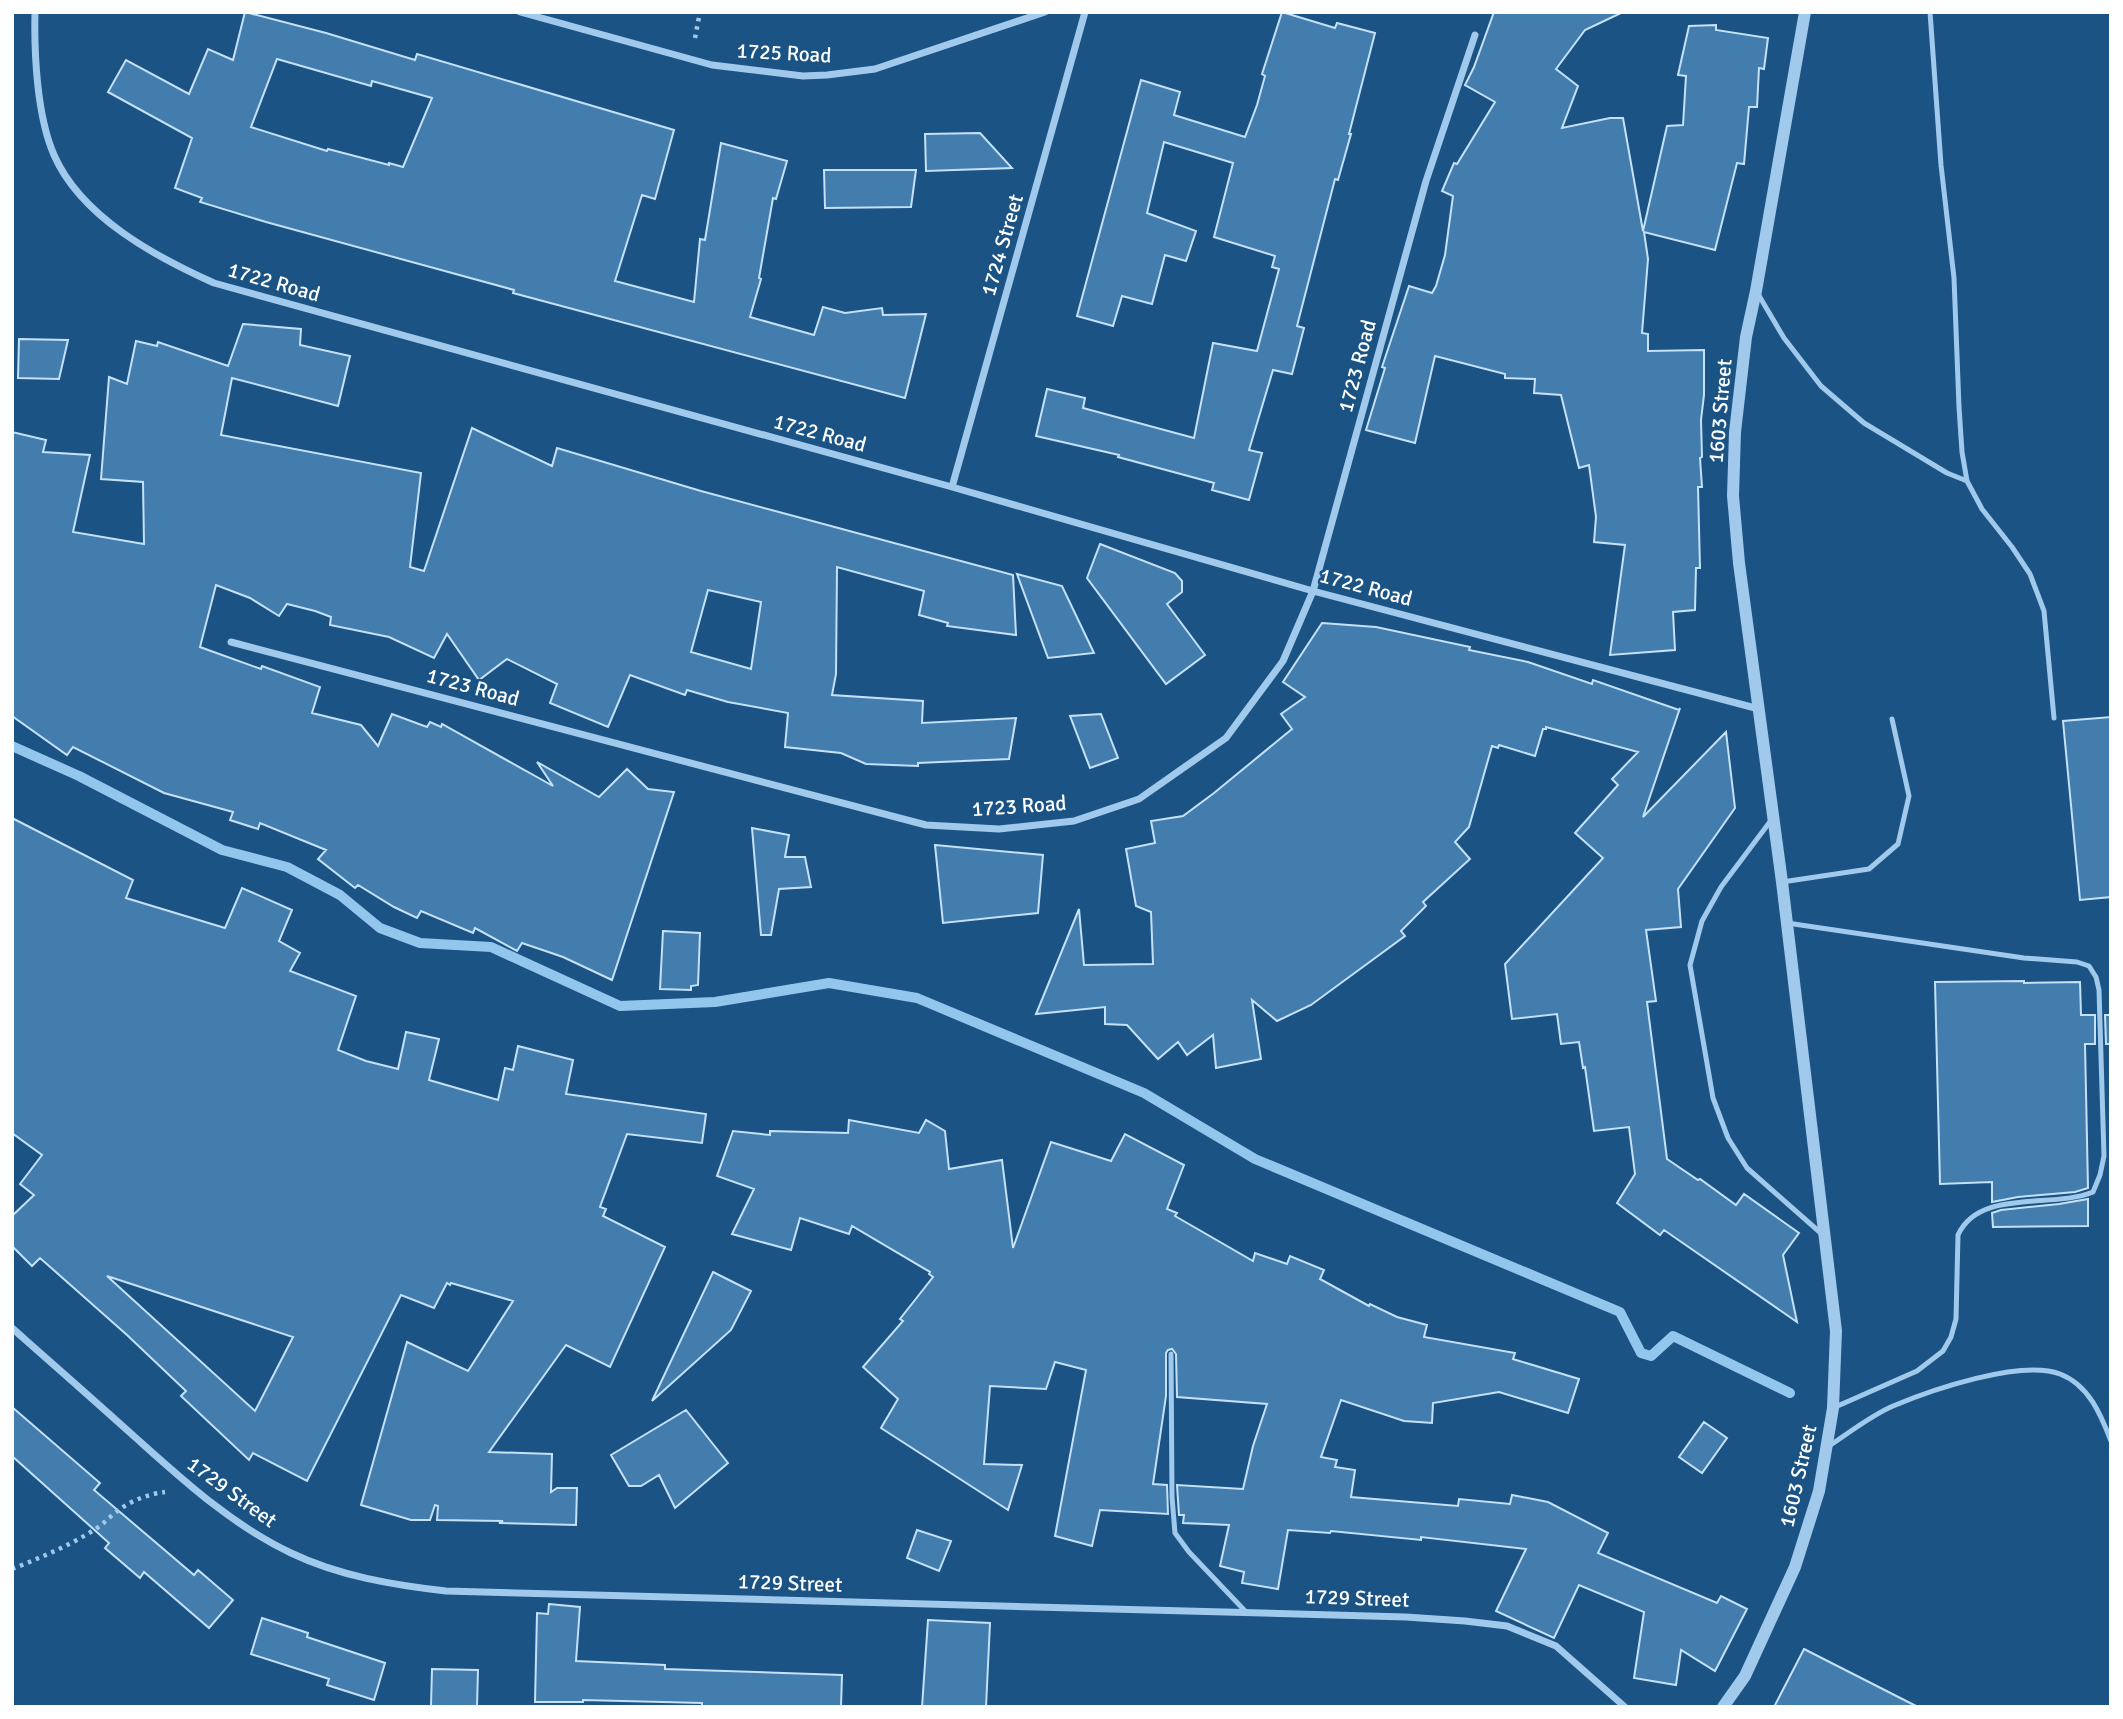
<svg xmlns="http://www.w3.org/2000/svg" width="2123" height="1719" viewBox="0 0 2123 1719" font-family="Signika,sans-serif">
<rect width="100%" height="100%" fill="#1a5384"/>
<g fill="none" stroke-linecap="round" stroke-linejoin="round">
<!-- stream -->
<path stroke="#93c6ed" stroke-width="10" d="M12,746L79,776L222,850L287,867L340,895L380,928L420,943L491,947L620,1006L715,1002L829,983L917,998L1144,1093L1255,1159L1620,1312L1641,1353L1651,1356L1673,1336L1790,1393"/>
</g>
<!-- building -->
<path fill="#437dad" stroke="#c5e1f8" stroke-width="2" fill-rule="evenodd" d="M245,12L326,33L415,60L417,54L674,130L655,199L642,195L615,281L694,302L700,239L705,240L721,143L787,161L776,199L773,198L759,278L761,279L750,317L814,335L823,307L845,313L882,308L883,315L926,314L905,398L513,293L514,290L266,222L200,202L202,198L175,188L192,138L108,92L126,60L189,94L208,49L233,60ZM277,59L371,86L372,81L432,98L403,167L389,163V165L328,149L327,151L251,127Z
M1282,12L1335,28L1337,23L1375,33L1349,134H1351L1338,180L1335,179L1297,326L1304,328L1292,374L1273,370L1249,450L1262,453L1249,500L1212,490L1214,483L1118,457L1119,455L1036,436L1047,389L1085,398L1083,408L1194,438L1213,343L1257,351L1279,269L1272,267L1275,256L1214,237L1233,163L1164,142L1147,213L1196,231L1186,261L1165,255L1152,304L1122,296L1113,326L1077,316L1141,80L1180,92L1174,115L1245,137L1257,105L1265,76L1262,74Z
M1494,12H1623L1585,30L1556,69L1578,86L1562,128L1610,118H1623L1643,231L1667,126L1683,125L1686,76L1678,75L1689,26L1716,25V30L1768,38L1764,69L1759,68L1757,107H1749L1744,164L1737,163L1715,250L1644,232L1648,259L1642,333L1648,334V351L1704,350V395L1701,420L1702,457L1700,458L1702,487H1698L1700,568H1696L1695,610L1673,612L1675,650L1610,655L1625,545L1594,542L1596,517L1589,465L1579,468L1561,395L1534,393L1535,379L1505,378V374L1435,356L1415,443L1366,430L1385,368L1382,367L1409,286L1432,293L1436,286L1445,255L1453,196L1442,191L1454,163L1457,164L1495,102L1465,85L1474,67Z
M980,133L1012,168L926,171L925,134Z
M824,170H916L911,207L825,208Z
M243,324L301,329L300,345L350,356L338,406L232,378L221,435L421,473L410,567L424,571L472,428L552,466L557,448L701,491L1013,575L1016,635L947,626L948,623L919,615L924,591L837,567L836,674L832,695L923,701L922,723L1016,718L1009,759L918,763V766L866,764L841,753L785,747L788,713L728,702L687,690L685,695L630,675L608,727L550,703L557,684L507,659L479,680L447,634L434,658L389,637L330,625L331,617L315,611L287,604L279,616L250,598L216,585L200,647L261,669L262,666L320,687L312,713L361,725L378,746L392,714L427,727L430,722L441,727L442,724L553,786L537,762L599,797L627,769L648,789L674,792L612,980L563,957L522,943L517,951L475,928L473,933L421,911L417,918L394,907L358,885L355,888L318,859L326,850L260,823L258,829L230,820L233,812L164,793L73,747L67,755L12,716V432L46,440L43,452L90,455L73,532L144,544L143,482L101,479L109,377L127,384L136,341L157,346L158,342L228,366ZM708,590L761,602L751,669L691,652Z
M19,339L68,340L59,379L18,378Z
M1100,544L1175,573L1182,581V592L1167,604L1205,655L1166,684L1087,578Z
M1017,574L1062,586L1094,653L1048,658Z
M1322,623L1376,627L1470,647L1469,650L1528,662L1592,684L1593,680L1679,710L1680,708L1643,817L1726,732L1735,808L1678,889L1681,927L1646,930L1656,1001L1647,1002L1667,1159L1698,1180L1700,1179L1736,1205L1744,1194L1799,1233L1783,1255L1797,1322L1664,1230L1660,1235L1617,1203L1635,1174L1629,1127L1594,1131L1585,1067L1583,1068L1579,1042L1561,1044L1557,1014L1512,1019L1505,964L1603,858L1575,833L1618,785L1612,779L1638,752L1546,727V729H1543L1535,756L1499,745L1498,748L1492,746L1469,827L1455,842L1470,859L1423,902L1426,906L1401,931L1405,936L1311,1005L1277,1021L1252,1000L1261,1059L1216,1068L1213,1035L1187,1055L1178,1042L1158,1059L1127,1025L1105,1024V1007L1036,1014L1079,909L1084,965L1153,964L1151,912L1136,906L1126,849L1155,843L1151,821L1183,816L1214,793L1292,729L1281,714L1305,697L1283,682Z
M1101,714L1118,758L1090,768L1070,716Z
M2111,717V897L2080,900L2063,721Z
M12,818L133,880L126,898L225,928L242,888L292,910L279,941L300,953L290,971L356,996L338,1050L366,1061L398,1069L406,1032L439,1039L429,1080L498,1100L505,1068L513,1070L518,1046L573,1060L566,1094L706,1114L702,1143L627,1134L600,1207L606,1209L603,1216L665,1247L610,1367L566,1345L489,1452L552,1454L551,1492L557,1488H577L576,1525L499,1523L503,1521L437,1520L438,1506L435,1505L430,1520H411L361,1505L407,1342L468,1371L513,1301L451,1283L450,1285L447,1283L434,1308L401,1295L307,1481L253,1453L249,1460L181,1396L186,1391L127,1335L40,1258L32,1266L12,1246V1216L34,1195L20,1184L42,1155L12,1133ZM107,1276L293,1337L255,1411Z
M752,828L789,835L785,857H805L811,887L779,889L771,935H761Z
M935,845L1043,855L1038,913L943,923Z
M663,931L700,933L698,985L691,986V990L660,989Z
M2024,981V983L2080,982L2081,1015H2095V1044H2085L2088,1188L2075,1192L2018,1197L1992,1202V1182L1940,1184L1935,982Z
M2105,1015H2111V1044H2106Z
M849,1120L919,1133L926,1120L945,1131L949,1169L1002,1160L1013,1248L1051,1142L1111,1161L1125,1134L1184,1165L1167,1209L1177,1213L1175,1216L1253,1261L1255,1253L1287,1264L1290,1256L1324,1270L1320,1279L1369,1306L1370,1304L1397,1317L1427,1325L1424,1337L1515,1353L1513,1359L1579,1379L1568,1413L1499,1392L1433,1403L1432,1423L1404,1421L1341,1400L1321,1457L1337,1460L1335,1467L1355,1470L1351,1497L1458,1506L1459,1499L1510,1504L1512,1495L1548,1502L1608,1533L1598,1553L1717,1603L1721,1596L1747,1609L1715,1671L1681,1650L1676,1685L1634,1678L1644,1612L1579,1585L1554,1638L1496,1611L1526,1549L1421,1537V1540L1331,1531L1330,1533L1288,1530L1278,1589L1242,1583L1244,1572L1220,1566L1229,1525L1183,1523L1184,1515H1179L1177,1485L1243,1489L1253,1446L1267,1404L1177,1397L1176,1354L1172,1349L1168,1350L1166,1353V1396L1153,1484L1167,1485L1168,1514L1100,1510L1092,1546L1055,1536L1086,1370L1055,1362L1046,1389L990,1386L984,1464L1022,1465L1008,1510L881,1428L898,1399L863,1367L903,1321L900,1319L933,1277L929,1274L930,1272L852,1226L849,1234L800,1218L791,1250L732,1234L754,1189L717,1176L733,1131L770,1135V1131L848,1133Z
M2088,1199V1226L1993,1227L1992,1213L2001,1210L2059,1204Z
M713,1272L751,1291L731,1330L652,1401Z
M12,1407L100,1483L94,1490L194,1575L198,1570L233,1600L209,1628L144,1572L140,1578L105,1548L109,1543L12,1456Z
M686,1410L728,1463L675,1508L659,1475L641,1486H629L611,1455Z
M1704,1422L1727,1438L1702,1473L1679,1457Z
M917,1530L951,1541L939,1571L907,1558Z
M549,1604L580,1607L576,1661L665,1665V1669L842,1675L841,1707H702V1703L583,1700V1702H535L537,1613L548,1614Z
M262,1618L308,1633L307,1637L385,1663L374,1700L327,1685L329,1679L251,1654Z
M928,1620L990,1623L986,1707H922Z
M1804,1649L1918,1707H1774Z
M432,1669L478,1670L477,1707L431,1706Z"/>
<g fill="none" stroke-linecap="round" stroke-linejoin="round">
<!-- path -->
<path stroke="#a0c9eb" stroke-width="4.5" stroke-dasharray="3.5 5" stroke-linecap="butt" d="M695,38L700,12
M12,1569C42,1557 71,1545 97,1528C105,1523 111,1515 119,1510C132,1500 149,1494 165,1492"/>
<!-- service -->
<path stroke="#a0c9eb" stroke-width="5" d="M1930,12L1941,165L1954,278L1959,407L1962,452L1967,481
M1758,294L1784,338L1821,386L1864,423L1947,473L1967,481L1982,509L2012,547L2030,574L2044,611L2054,718
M1772,819L1721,887L1702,921L1690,965L1713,1098L1728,1138L1747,1168L1823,1235
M1782,882L1869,869L1898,844L1909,796L1892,719
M1787,923L2024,958L2077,962L2089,966L2096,977L2099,990L2104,1156L2100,1175L2093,1192C2053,1209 1979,1188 1958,1235L1956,1319L1951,1337L1943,1351L1917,1371L1833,1408
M1171,1354L1172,1497L1175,1533L1189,1552L1247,1613
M1829,1446C1849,1433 1870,1416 1893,1406C1931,1390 2021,1359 2060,1374C2089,1385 2101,1415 2111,1441"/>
<!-- minor -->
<path stroke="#a0c9eb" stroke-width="7" d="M35,12C34,54 37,116 54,155C81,217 156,257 214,283L952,487L1313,591L1759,709
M520,12L712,65L803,76L827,75L875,69L1045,12
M952,487L1085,12
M231,642L926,825L999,829L1074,821L1139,799L1226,738L1283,661L1313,591L1426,181L1475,35
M12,1328C54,1365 95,1401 136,1438C184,1481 232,1525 291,1553C339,1576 393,1585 446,1591L1406,1617L1465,1621L1507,1626L1556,1646L1625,1707"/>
<!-- tertiary -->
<path stroke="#a0c9eb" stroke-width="12" d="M1723,1707L1745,1676L1795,1567L1819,1491L1833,1408L1836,1331L1782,882L1739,563L1733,496L1735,432L1746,337L1756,291L1805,12"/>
</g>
<g text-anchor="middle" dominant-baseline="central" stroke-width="5" stroke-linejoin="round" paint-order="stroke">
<!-- street labels -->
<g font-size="21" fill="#fff" stroke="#1a5384">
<text transform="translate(784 53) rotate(3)">1725 Road</text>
<text transform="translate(1002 245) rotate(-74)">1724 Street</text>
<text transform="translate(274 282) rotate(16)">1722 Road</text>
<text transform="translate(1357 366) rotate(-75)">1723 Road</text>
<text transform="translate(1720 411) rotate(-85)">1603 Street</text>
<text transform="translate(820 433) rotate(15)">1722 Road</text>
<text transform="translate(1366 587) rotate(15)">1722 Road</text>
<text transform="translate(473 687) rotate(15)">1723 Road</text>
<text transform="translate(1019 806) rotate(-4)">1723 Road</text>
<text transform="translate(1798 1476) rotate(-77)">1603 Street</text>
<text transform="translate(232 1492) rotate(36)">1729 Street</text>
<text transform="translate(790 1583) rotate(2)">1729 Street</text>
<text transform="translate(1357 1598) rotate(2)">1729 Street</text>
</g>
</g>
<!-- border -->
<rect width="2123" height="1719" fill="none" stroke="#ffffff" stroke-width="28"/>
</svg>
